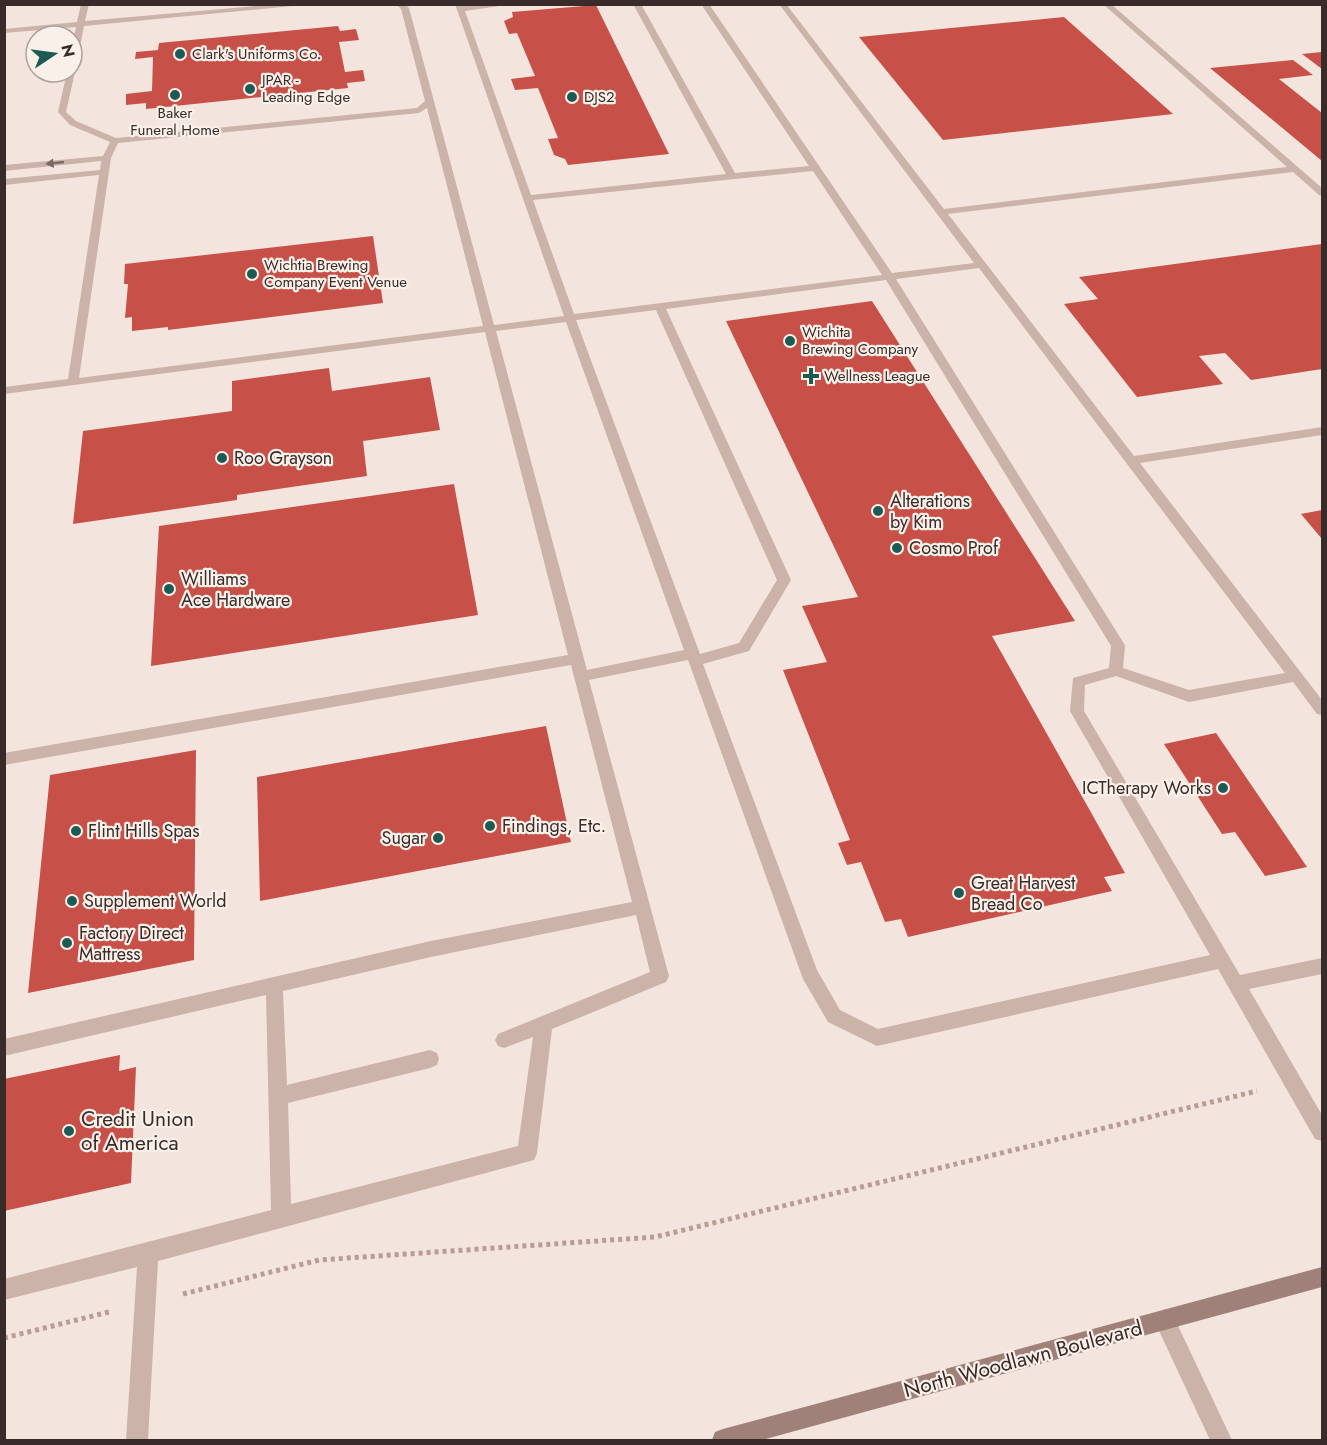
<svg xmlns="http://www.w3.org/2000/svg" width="1327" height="1445" viewBox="0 0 1327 1445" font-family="Jost,sans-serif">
<rect width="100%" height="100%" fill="#f3e5dd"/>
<!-- building -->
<path fill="#c75148" d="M596,5L669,154L568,165L565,159L554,155L548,139L558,138L538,88L515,90L511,79L535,76L517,33L509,34L504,21L513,17L512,12Z
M1064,17L1173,114L943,140L859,37Z
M338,26L340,31L356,29L359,40L339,42L345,72L363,70L365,81L347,83L348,88L146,109V103L126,105V94L152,91L153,57L135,59L136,52L158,50L159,43Z
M1322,52V69L1302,54Z
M1293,60L1313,75L1279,79L1322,113V161L1210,68Z
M373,236L383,303L168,330V327L132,331V317L125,318L128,284H124L125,264Z
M1322,244V369L1251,380L1225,353L1199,356L1223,384L1137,397L1064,304L1098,299L1079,277Z
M872,301L1075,621L992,636L1125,873L1104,877L1112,891L908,937L901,919L885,922L861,862L847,865L838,843L850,840L783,670L827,662L802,606L858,597L726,321Z
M329,368L332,391L430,377L440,430L363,441L367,476L237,495V500L73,524L83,431L232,411V381Z
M454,484L478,615L151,666L159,526Z
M1322,510V539L1301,514Z
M546,726L571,842L260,901L257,777Z
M1216,733L1307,867L1265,876L1235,832L1222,834L1164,744Z
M196,750L194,960L28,993L50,775Z
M120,1055L119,1071L136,1067L131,1183L4,1211V1079Z"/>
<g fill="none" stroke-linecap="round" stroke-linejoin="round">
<!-- path -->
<path stroke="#b79d93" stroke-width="5" stroke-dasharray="4 4" stroke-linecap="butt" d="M183,1294L319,1260L655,1237L1257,1091
M4,1338L109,1312"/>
<!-- service -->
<path fill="#cbb3a9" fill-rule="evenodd" d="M81,4H89L85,21L278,4H313L84,26L76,66L72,68V47L76,27L4,33V29L77,22Z
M396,4H405L409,8L494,325L564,316L455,4L464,6L514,4L465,11L531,195L726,174L633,4H641L735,173L809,166L701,4H709L892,273L974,263L779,4H786L944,209L1287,167L1103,4H1111L1322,188V196L1319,195L1293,172L948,214L1134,456L1322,427V435L1140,463L1322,700V715L1317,714L1293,682L1189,702L1116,676L1085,685L1084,711L1240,975L1322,958V974L1249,989L1322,1115V1141L1315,1139L1218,969L877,1046L828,1022L803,979L688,660L589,680L669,976L666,982L552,1029L537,1153L534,1160L158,1261L148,1440H126L137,1267L4,1300V1279L271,1210L266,995L4,1056V1039L431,941L632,902L571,665L4,765V753L568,655L485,332L4,394V387L68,379L99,175L4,185V179L100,170L101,161L4,171V165L103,156L110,142L70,125L58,112L67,72H72V70L75,72L66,112L76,121L116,138L417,108L425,101L401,9ZM427,108L483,326L79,378L111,158L118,143L419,113ZM813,171L882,275L574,314L533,200ZM979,268L1285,673L1189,690L1123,668L1125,646L1123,642L896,279ZM886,280L1111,646L1109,668L1073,678L1070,711L1210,955L878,1029L840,1010L817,970L703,664L749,651L791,580L666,309ZM656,310L777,580L739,643L700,654L576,320ZM566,322L684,650L587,670L496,331ZM636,915L650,972L498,1034L495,1040L498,1046L504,1048L533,1037L518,1146L291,1204L288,1103L430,1068L437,1065L439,1059L437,1053L430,1050L287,1085L283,991L431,957Z
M1165,1309L1172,1313L1232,1440H1210L1154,1320L1158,1313Z"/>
<!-- secondary -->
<path fill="#9f817a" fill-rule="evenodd" d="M1322,1267V1287L762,1440H712L715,1432L723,1429Z"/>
</g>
<!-- one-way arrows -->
<defs><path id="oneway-solid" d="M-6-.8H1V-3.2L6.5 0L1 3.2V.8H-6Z" transform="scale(1.5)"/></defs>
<use fill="#7a6863" href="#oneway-solid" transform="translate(55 163) rotate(174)"/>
<!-- markers -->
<g fill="#1e5a54" stroke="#faf0ea" stroke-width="2">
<circle cx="180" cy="54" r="6"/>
<circle cx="250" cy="89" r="6"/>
<circle cx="175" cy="95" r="6"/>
<circle cx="572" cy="97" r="6"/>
<circle cx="252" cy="274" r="6"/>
<circle cx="790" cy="341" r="6"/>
<path d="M808 367h6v6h6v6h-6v6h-6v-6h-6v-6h6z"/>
<circle cx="222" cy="458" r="6"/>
<circle cx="878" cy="511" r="6"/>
<circle cx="897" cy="548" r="6"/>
<circle cx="169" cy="589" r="6"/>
<circle cx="1223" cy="788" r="6"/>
<circle cx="490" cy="826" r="6"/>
<circle cx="76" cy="831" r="6"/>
<circle cx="438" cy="838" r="6"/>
<circle cx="959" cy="893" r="6"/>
<circle cx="72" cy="901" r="6"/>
<circle cx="67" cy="943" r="6"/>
<circle cx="69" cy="1131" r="6"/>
</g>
<g text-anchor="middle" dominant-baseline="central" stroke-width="4.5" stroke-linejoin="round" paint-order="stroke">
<!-- far-poi labels -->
<g font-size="15" fill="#382b29" stroke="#faf0ea" text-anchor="start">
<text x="192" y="54">Clark's Uniforms Co.</text>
<text x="262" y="80">JPAR -<tspan x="262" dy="17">Leading Edge</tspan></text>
<text x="584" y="97">DJS2</text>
<text x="175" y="113" text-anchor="middle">Baker<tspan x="175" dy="17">Funeral Home</tspan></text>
<text x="264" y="265">Wichtia Brewing<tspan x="264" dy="17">Company Event Venue</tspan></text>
<text x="802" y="332">Wichita<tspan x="802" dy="17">Brewing Company</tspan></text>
<text x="824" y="376">Wellness League</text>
</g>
<!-- poi labels -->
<g font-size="18" fill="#382b29" stroke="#faf0ea" text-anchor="start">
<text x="234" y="458">Roo Grayson</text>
<text x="890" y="501">Alterations<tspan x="890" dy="21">by Kim</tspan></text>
<text x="909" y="548">Cosmo Prof</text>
<text x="181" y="579">Williams<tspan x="181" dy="21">Ace Hardware</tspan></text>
<text x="1211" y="788" text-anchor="end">ICTherapy Works</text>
<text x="502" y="826">Findings, Etc.</text>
<text x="88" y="831">Flint Hills Spas</text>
<text x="426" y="838" text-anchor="end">Sugar</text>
<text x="971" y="883">Great Harvest<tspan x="971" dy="21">Bread Co</tspan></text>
<text x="84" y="901">Supplement World</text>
<text x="79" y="933">Factory Direct<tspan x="79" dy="21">Mattress</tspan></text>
</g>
<!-- near-poi labels -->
<g font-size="21" fill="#382b29" stroke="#faf0ea" text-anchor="start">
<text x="81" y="1119">Credit Union<tspan x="81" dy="24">of America</tspan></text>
</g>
<!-- near-street labels -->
<g font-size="21" fill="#382b29" stroke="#faf0ea">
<text transform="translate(1023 1359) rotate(-15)">North Woodlawn Boulevard</text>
</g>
</g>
<!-- border -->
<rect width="1327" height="1445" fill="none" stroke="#382b29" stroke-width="12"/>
<!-- north arrow -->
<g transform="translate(54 54) rotate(77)"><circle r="28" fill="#faf0ea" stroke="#aca19d" stroke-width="1.5"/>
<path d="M0-4.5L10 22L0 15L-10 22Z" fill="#1e5a54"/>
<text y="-9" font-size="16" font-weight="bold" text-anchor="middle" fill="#382b29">N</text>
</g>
</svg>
